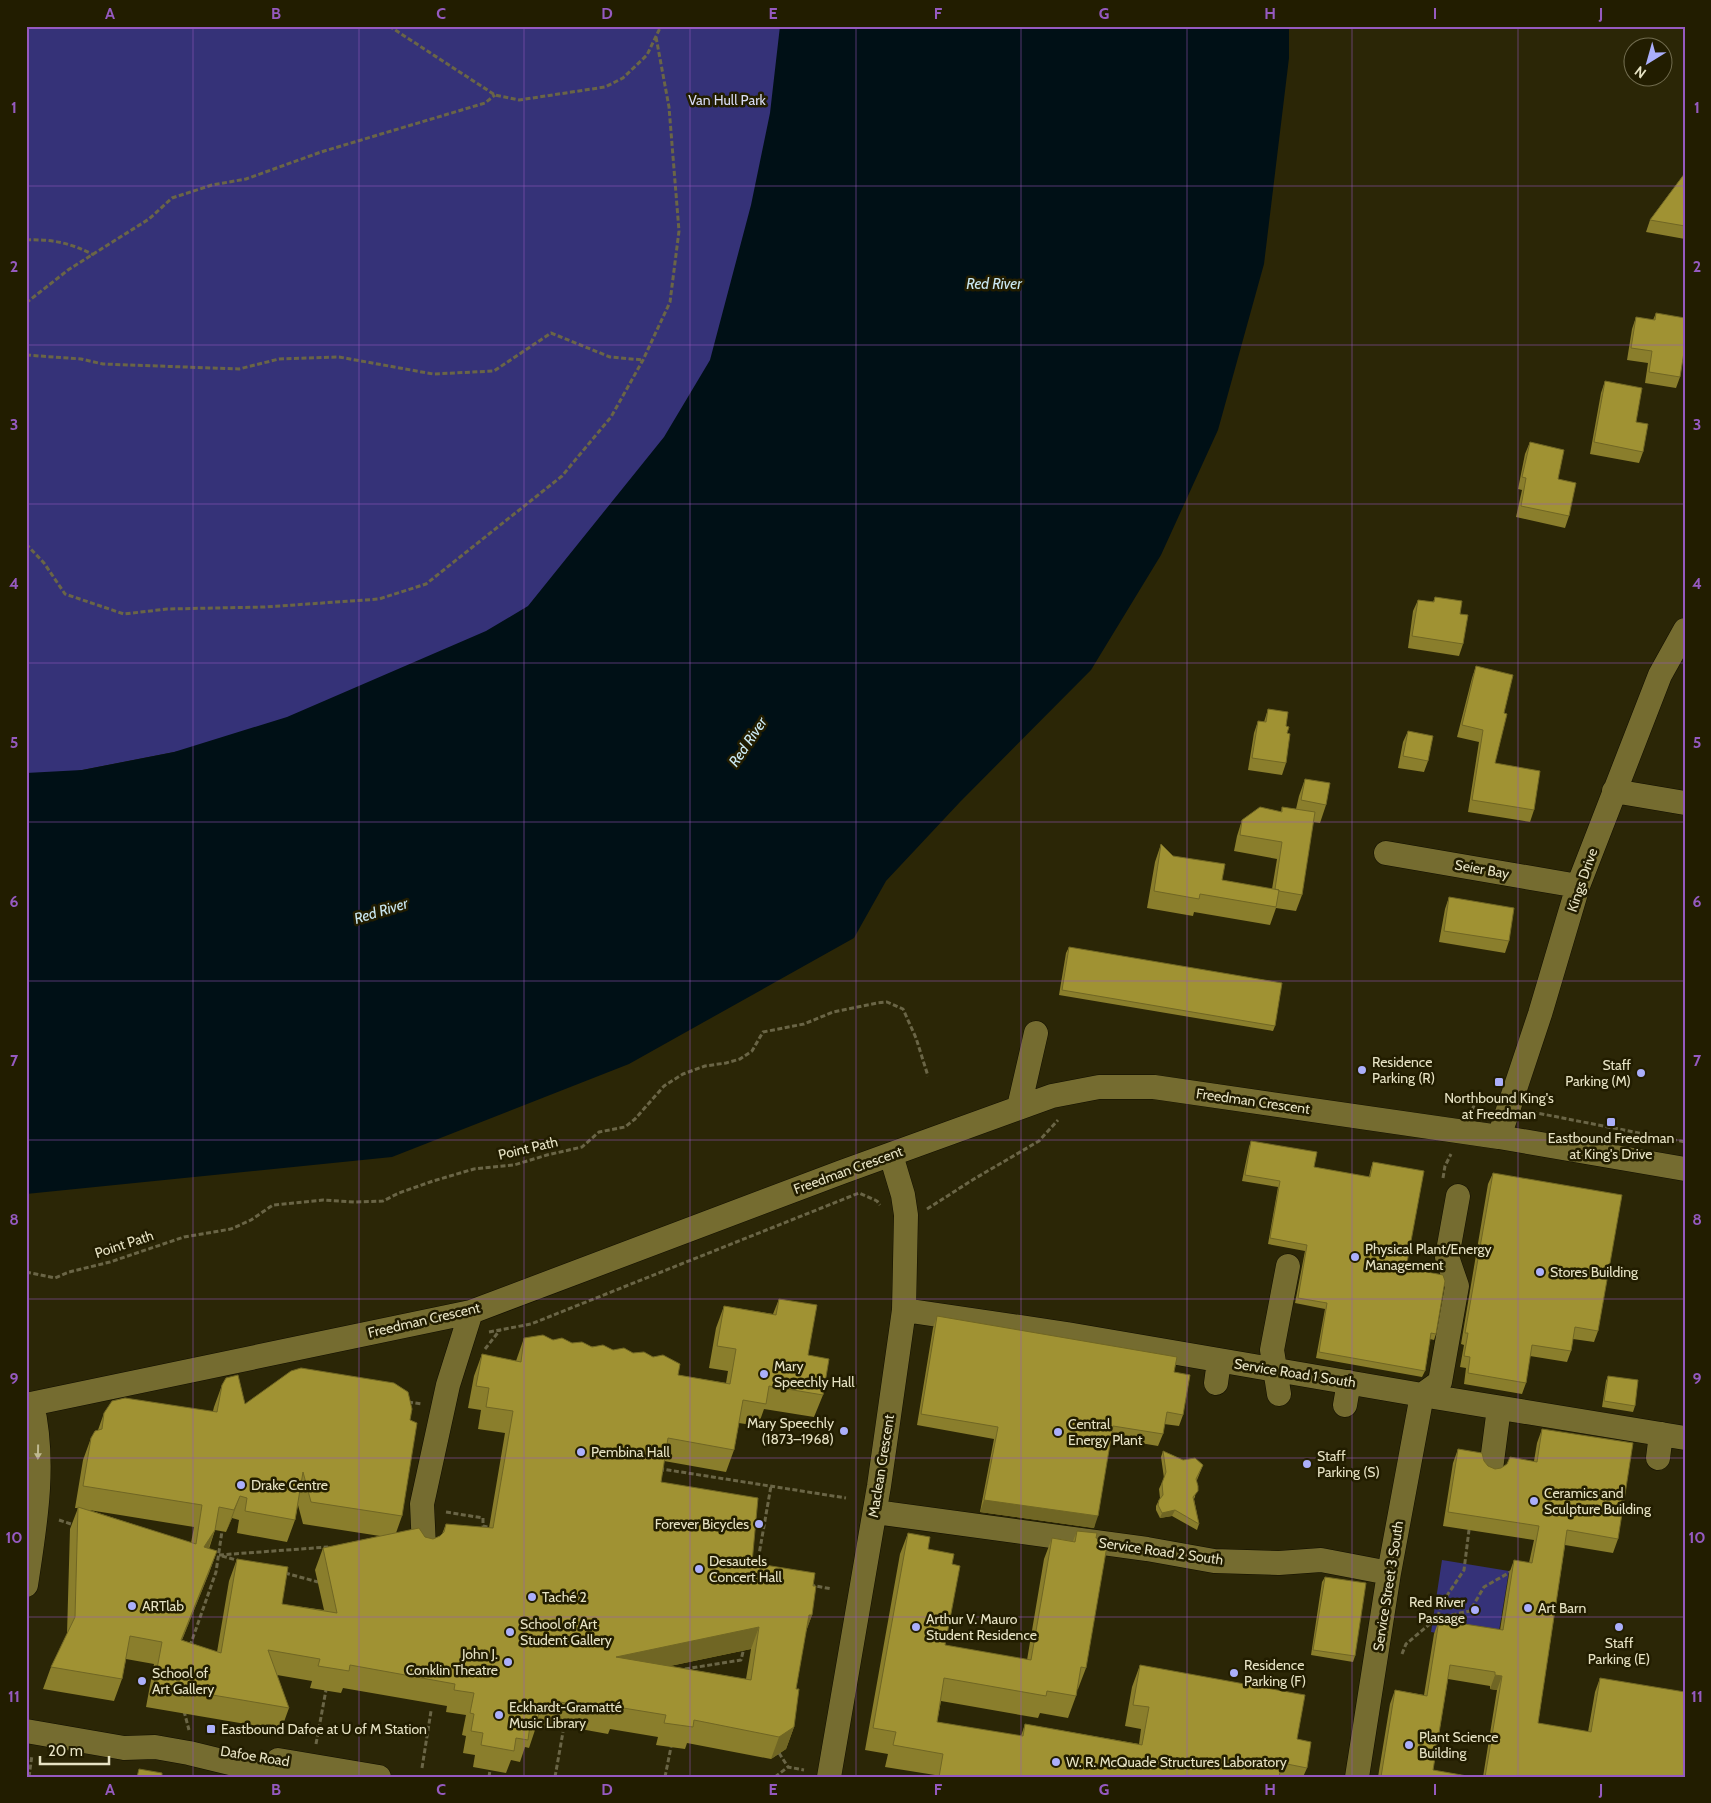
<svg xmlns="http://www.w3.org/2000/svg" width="1711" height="1803" viewBox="0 0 1711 1803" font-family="Cabin,sans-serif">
<rect width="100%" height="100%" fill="#2b2606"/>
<!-- green -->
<path fill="#353278" d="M26,26H799L760,311L568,591L359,716L26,781Z
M1442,1560L1509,1571L1497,1643L1431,1632Z"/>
<!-- water -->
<path fill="#001016" d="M780,26H1289V58L1264,264L1218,430L1161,555L1091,670L960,802L886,881L854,938L629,1064L392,1157L26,1194V773L82,770L174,752L287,717L486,631L528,606L664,437L710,360L751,205L770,113Z"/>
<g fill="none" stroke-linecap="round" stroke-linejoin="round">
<defs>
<path id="minor" d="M1614,791L1685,803
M1386,853L1578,886
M1019,1107L1036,1033
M1499,1137L1540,1014L1578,886L1660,675L1685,630
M904,1310L1067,1334L1422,1395L1685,1438
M1216,1383L1219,1361
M1279,1394L1272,1350L1288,1266
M1422,1395L1440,1382L1457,1286L1447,1257L1458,1196
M26,1405L471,1312L842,1172L1052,1096L1099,1087H1154L1499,1137L1685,1169
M1345,1405L1349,1382
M1658,1458L1661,1434
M1491,1469L1499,1408
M875,1512L1147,1549L1214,1561L1279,1563L1321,1560L1389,1573
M424,1547L422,1504L448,1385L471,1312
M26,1585C35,1526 46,1463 32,1404
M26,1731L124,1748L155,1747L189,1753L259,1770L298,1777
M278,1760L379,1777
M829,1777L879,1486L904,1310L906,1215L903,1195L891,1155
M1357,1777L1389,1573L1422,1395"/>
</defs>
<!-- minor casing -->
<use href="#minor" stroke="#120f01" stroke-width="25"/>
<!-- path -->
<path stroke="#6a6546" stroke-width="3" stroke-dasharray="5 2.5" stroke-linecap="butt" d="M389,26L495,95L519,100L605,87L623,78L647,55L661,26
M26,240C53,239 70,243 94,255
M26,303L68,270L149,219L172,198L212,185L246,179L321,152L485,103L495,95
M26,355L81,359L103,364L239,369L279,359L339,357L433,374L494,371L551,333L610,357L643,360
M26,544L44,563L65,594L124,614L167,609L265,607L379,599L426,584L562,476L611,417L643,360L670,302L679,231L669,107L656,37
M1472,1110L1476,1101L1487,1103
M1532,1112L1685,1142
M1443,1178L1445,1166L1451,1154
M927,1209L974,1179L1039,1141L1058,1120
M26,1272L55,1278L69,1272L110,1262L184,1237L231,1229L251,1220L273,1205L323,1200L354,1202L383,1201L399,1193L433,1181L474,1169L514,1165L547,1155L582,1147L599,1132L625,1127L635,1119L664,1086L683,1074L705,1066L726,1063L740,1059L752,1051L763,1032L804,1024L833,1012L877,1003L887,1002L903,1009L916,1038L928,1076
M489,1332L531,1324L859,1193L877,1201L880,1205
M485,1349L500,1330
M408,1402L422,1404
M662,1472V1469L846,1498
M446,1512L483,1518V1526L493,1528
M59,1520L74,1525
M219,1555L328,1547
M222,1556L240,1561
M757,1566L771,1486
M285,1573L318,1582
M810,1585L832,1589
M1437,1618L1470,1611L1484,1587L1512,1571
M190,1646L216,1572L222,1531
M1402,1654L1406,1644L1437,1618L1444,1600L1464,1570L1469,1530
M685,1669L741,1660L744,1648
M184,1711L189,1730
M316,1744L326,1690
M779,1753L788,1767
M422,1768L431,1711
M29,1777L32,1755
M489,1777L490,1770
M555,1777L563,1732
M665,1777L671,1747
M775,1777L788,1767L804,1770"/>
<!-- minor -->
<use href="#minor" stroke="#756c30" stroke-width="24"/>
</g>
<!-- wall -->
<path fill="#8a7e2c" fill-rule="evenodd" d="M1685,173V239L1646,232L1650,220Z
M1656,313L1680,377L1676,388L1645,383L1648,363L1627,360L1632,329L1636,317L1653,320Z
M1605,381L1636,422L1643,452L1639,463L1590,454L1601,393Z
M1530,442L1558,479L1569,516L1565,528L1516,517L1522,490L1518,489L1525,454Z
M1435,597L1460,614L1463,644L1459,656L1408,648L1413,611L1418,600L1433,602Z
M1476,666L1504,713L1495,763L1534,810L1530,822L1468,812L1479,742L1457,737L1472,678Z
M1268,709L1286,726L1287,733L1286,763L1282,775L1248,770L1254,733L1258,721L1264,722Z
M1408,731L1428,761L1424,772L1398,768L1403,742Z
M1305,779L1326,805L1320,823L1313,822L1302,895L1296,911L1276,908L1270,925L1194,912L1193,916L1147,908L1155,862L1161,844L1173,856L1222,880L1272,889L1277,859L1234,851L1237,836L1242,820L1281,812L1282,807L1296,809L1299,796Z
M1449,897L1509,941L1505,953L1439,942L1445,909Z
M1069,947L1275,1026L1273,1031L1059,995L1066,953Z
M1251,1141L1314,1167L1369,1177L1371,1168L1373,1162L1406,1268L1436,1334L1434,1340L1430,1339L1425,1371L1422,1377L1316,1358L1325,1309L1295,1303L1305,1251L1268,1244L1278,1187L1242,1181L1249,1147Z
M1493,1173L1598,1331L1594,1342L1573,1339L1571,1351L1567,1362L1530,1356L1526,1383L1522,1394L1464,1384L1466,1368L1460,1367L1464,1345L1461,1344L1488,1184Z
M779,1299L808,1355L823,1395L814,1417L764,1409L758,1426L739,1423L734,1450L726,1472L664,1461L661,1482L752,1563L813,1586L812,1615L806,1631L796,1689L794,1727L786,1749L771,1759L687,1743L685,1749L656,1745L658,1737L610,1729L608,1734L553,1724L551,1730L536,1727L529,1748L525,1747L520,1762L511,1760L506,1773L473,1767L475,1755L463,1753L466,1736L462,1735L466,1715L446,1712L447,1706L343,1688L341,1693L310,1688L312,1681L277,1675L289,1708L281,1730L146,1707L154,1664L126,1659L122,1679L114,1701L43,1689L51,1667L67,1634L70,1529L78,1508H75L83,1460L91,1438L98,1430L104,1413L213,1411L214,1407L222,1385L245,1404L410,1420L402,1516L396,1533L433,1539L440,1536L442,1534L446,1524L489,1528L505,1433L478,1429L481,1410L468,1408L474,1376L482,1354L516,1361L524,1338L553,1340L613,1350L678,1375L726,1383L728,1371L709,1368L716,1328L724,1306L773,1314ZM298,1505L303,1524L380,1536L323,1548L315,1570L324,1610L282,1604L237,1559L229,1581L217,1652L182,1640L209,1573L217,1551L209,1549L215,1530L226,1532L232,1518L239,1520L237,1533L287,1542L295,1520ZM89,1510L194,1527L191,1543ZM751,1649L746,1679L670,1666Z
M937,1316L1174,1372L1183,1415L1179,1426L1164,1424L1163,1434L1158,1446L1111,1438L1094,1528L980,1512L994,1439L917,1425L933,1328Z
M1608,1376L1635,1406L1633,1412L1602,1407L1606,1381Z
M1542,1429L1618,1539L1613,1553L1565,1545L1538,1723L1588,1732L1595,1692L1600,1678L1685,1777H1483L1497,1690L1490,1689V1686L1448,1679L1433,1770L1473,1777H1378L1390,1704L1395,1690L1424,1695L1434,1634L1439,1620L1500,1630L1509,1574L1514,1560L1529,1563L1534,1540L1443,1526L1453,1463L1458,1449L1484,1461L1488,1466L1495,1469L1534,1461L1537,1443Z
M1163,1451L1183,1460L1203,1465L1197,1480L1195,1497L1194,1499L1199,1524L1197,1530L1172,1516L1160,1518L1156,1510V1506L1160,1498L1159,1489L1164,1478L1161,1457Z
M1077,1531L1096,1538L1086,1668L1078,1689H1077L1076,1696L1068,1718L1040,1713L1038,1718L941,1701L937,1722L1021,1736L1025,1724L1139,1744L1141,1729L1125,1726L1132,1687L1140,1665L1297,1739L1307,1768L1303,1777H935V1775L885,1767L888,1754L865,1750L900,1554L908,1533L928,1549L952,1564L945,1645L1027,1660L1044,1559L1052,1538L1073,1541Z
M1325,1577L1355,1656L1353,1662L1311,1655L1322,1582Z"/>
<!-- shaded-wall -->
<path fill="#706624" d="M240,1496L232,1518L226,1532L234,1510Z
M984,1500L1098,1516L1094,1528L980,1512Z
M1175,1510L1172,1516L1160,1518L1162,1513Z
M215,1530L207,1552L204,1547Z
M217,1551L209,1573L173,1662L181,1640Z
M809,1615H812L804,1637Z
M759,1627L751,1649L608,1679L616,1657Z
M1495,1675L1502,1676L1497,1690L1490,1689Z
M794,1727L786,1749L771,1759L779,1737Z"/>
<!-- building -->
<path fill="#a09233" stroke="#706624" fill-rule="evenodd" d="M1685,173V226L1650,220Z
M1656,313L1685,318V346L1680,377L1649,372L1652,351L1631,348L1636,317L1655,320Z
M1605,381L1642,388L1636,422L1648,424L1643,452L1594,442Z
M1530,442L1564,450L1558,479L1576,483L1569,516L1521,506L1526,478L1522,477Z
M1435,597L1462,601L1460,614L1468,615L1463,644L1412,636L1418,600L1434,602Z
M1476,666L1513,675L1504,713L1507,714L1495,763L1540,771L1534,810L1472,800L1483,730L1462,725Z
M1268,709L1288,712L1286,726L1289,727L1287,733L1290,734L1286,763L1252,758L1258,721L1266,722Z
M1408,731L1433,736L1428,761L1403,756Z
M1305,779L1330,783L1326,805L1301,800Z
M1260,807L1282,812V807L1315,812L1302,895L1279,891V890L1275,889L1282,842L1240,835L1242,820Z
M1161,844L1173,856L1225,864L1222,880L1279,890L1276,907L1200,894L1199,899L1154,891Z
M1449,897L1514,908L1509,941L1444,931Z
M1069,947L1282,983L1275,1026L1062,990Z
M1251,1141L1317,1152L1314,1167L1370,1177L1373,1162L1424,1171L1406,1268L1443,1275L1445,1281L1436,1334L1431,1333L1425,1371L1319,1352L1327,1303L1298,1298L1307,1245L1270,1238L1280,1181L1245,1175Z
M1493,1173L1622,1195L1598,1331L1575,1327L1571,1351L1532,1345L1526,1383L1468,1373L1470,1357L1464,1356L1468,1333H1465Z
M779,1299L817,1305L808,1355L829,1359L823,1395L769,1386L766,1404L743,1400L734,1450L668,1438L661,1482L758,1498L752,1563L815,1573L813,1586H816L812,1615H809L796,1689H799L794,1727L779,1737L694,1720L693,1727L664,1723L666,1715L617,1707L616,1712L560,1702L559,1708L540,1704L537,1726L530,1725L528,1740L516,1738L514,1751L481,1745L483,1733L471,1731L474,1714L470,1713L474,1693L454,1690L455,1684L350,1665L349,1671L318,1666L320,1659L268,1650L289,1708L154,1685L162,1642L130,1636L122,1679L51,1667L75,1617L78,1507L196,1544L202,1505L83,1486L91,1438L95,1431L102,1429L104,1413L112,1401L125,1398L217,1412L222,1385L226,1378L238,1375L245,1404L291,1371L301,1368L394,1383L408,1392L412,1409L410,1420L417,1423L402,1516L311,1502L303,1472L295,1520L245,1511L247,1498L240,1496L234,1510L219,1507L215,1530L204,1547L217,1551L181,1640L221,1653L237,1559L288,1567L282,1604L337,1613L323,1548L419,1528L425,1537L433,1539L440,1536L444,1532L446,1524L493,1528L513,1411L486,1407L489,1388L476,1386L482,1354L521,1362L524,1338L543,1335L553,1340L562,1338L572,1343L582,1342L592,1347L603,1345L613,1350L624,1348L633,1353L644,1352L653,1357L663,1355L680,1364L678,1375L730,1384L736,1349L717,1346L724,1306L776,1315ZM759,1627L751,1680L616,1657Z
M937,1316L1177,1357L1174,1372L1190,1375L1183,1415L1167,1412L1163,1434L1113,1426L1098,1516L984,1500L998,1427L921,1414Z
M1608,1376L1638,1380L1635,1406L1604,1401Z
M1542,1429L1633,1443L1618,1539L1567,1530L1538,1723L1591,1732L1600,1678L1685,1692V1777H1485L1502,1676L1495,1675V1672L1450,1665L1433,1770L1473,1777H1381L1395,1690L1427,1696L1439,1620L1503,1630L1514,1560L1532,1563L1539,1526L1448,1512L1458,1449L1482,1453L1484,1461L1488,1466L1495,1469L1501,1468L1507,1464L1510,1457L1537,1462Z
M1163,1451L1183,1460L1195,1458L1203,1465L1196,1479L1198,1486V1491L1193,1497L1199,1524L1175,1510L1162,1513L1158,1505L1159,1500L1163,1495L1162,1483L1166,1472Z
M1077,1531L1097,1533L1096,1538L1108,1540L1086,1668L1081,1667L1076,1696L1047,1691L1046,1696L944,1678L937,1722L1023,1736L1025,1724L1142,1745L1149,1707L1133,1705L1140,1665L1305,1695L1297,1739L1311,1742L1307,1768L1282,1763L1279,1777H939L943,1754L893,1745L896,1732L873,1728L908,1533L930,1537L928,1549L954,1554L952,1564L960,1566L945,1645L1031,1660L1052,1538L1075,1542Z
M1325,1577L1366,1583L1355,1656L1313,1650Z
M139,1769L162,1773V1777H137Z"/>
<!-- one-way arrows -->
<defs><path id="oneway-solid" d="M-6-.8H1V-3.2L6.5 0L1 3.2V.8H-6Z" transform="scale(1.25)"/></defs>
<use fill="#bfb990" href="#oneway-solid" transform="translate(38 1452) rotate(91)"/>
<!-- grid -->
<path fill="none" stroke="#965ac0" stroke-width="1" stroke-opacity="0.55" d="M193,26V1777M359,26V1777M524,26V1777M690,26V1777M856,26V1777M1021,26V1777M1187,26V1777M1352,26V1777M1518,26V1777M26,186H1685M26,345H1685M26,504H1685M26,663H1685M26,822H1685M26,981H1685M26,1140H1685M26,1299H1685M26,1458H1685M26,1617H1685"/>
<!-- markers -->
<g fill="#abaffb" stroke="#221d00" stroke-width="2">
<circle cx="1362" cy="1070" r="5"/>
<circle cx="1641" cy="1073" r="5"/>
<rect x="1494" y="1077" width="10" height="10" rx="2.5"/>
<rect x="1606" y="1117" width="10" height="10" rx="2.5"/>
<circle cx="1355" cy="1257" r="5"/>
<circle cx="1540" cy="1272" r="5"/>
<circle cx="764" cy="1374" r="5"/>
<circle cx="844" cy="1431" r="5"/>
<circle cx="1058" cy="1432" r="5"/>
<circle cx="581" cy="1452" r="5"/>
<circle cx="1307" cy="1464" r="5"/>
<circle cx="241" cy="1485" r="5"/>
<circle cx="1534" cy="1501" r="5"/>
<circle cx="759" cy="1524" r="5"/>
<circle cx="699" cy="1569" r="5"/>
<circle cx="532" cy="1597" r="5"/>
<circle cx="132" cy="1606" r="5"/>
<circle cx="1528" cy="1608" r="5"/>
<circle cx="1475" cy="1610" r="5"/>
<circle cx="916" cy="1627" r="5"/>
<circle cx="1619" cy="1627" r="5"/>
<circle cx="510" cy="1632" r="5"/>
<circle cx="508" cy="1662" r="5"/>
<circle cx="1234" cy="1673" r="5"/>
<circle cx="142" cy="1681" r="5"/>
<circle cx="499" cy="1715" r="5"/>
<rect x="206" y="1724" width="10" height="10" rx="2.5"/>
<circle cx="1409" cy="1745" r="5"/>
<circle cx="1056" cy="1762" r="5"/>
</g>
<g text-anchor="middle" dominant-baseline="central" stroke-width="5" stroke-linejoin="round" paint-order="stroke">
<!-- park labels -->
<g font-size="14" fill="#d8dbf4" stroke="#221d00">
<text x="727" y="100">Van Hull Park</text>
</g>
<!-- street labels -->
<g font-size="14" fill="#e7e3c4" stroke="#221d00">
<text transform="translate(1482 869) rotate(10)">Seier Bay</text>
<text transform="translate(1582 880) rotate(-71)">Kings Drive</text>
<text transform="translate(1253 1101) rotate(8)">Freedman Crescent</text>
<text transform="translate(528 1148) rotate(-13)">Point Path</text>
<text transform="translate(848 1170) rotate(-20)">Freedman Crescent</text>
<text transform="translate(124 1244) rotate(-18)">Point Path</text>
<text transform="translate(424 1320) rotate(-13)">Freedman Crescent</text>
<text transform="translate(1295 1373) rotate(9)">Service Road 1 South</text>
<text transform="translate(881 1466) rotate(-81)">Maclean Crescent</text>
<text transform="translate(1161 1551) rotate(8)">Service Road 2 South</text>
<text transform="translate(1388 1586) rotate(-81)">Service Street 3 South</text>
<text transform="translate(255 1756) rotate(9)">Dafoe Road</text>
</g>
<!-- poi labels -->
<g font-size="14" fill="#e7e3c4" stroke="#221d00" text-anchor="start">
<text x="1372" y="1062">Residence<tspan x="1372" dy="16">Parking (R)</tspan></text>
<text x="1631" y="1065" text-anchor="end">Staff<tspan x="1631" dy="16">Parking (M)</tspan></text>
<text x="1499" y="1098" text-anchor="middle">Northbound King's<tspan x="1499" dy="16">at Freedman</tspan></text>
<text x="1611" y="1138" text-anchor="middle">Eastbound Freedman<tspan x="1611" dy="16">at King's Drive</tspan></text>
<text x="1365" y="1249">Physical Plant/Energy<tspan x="1365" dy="16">Management</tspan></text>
<text x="1550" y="1272">Stores Building</text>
<text x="774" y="1366">Mary<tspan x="774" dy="16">Speechly Hall</tspan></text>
<text x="834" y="1423" text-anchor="end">Mary Speechly<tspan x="834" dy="16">(1873–1968)</tspan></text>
<text x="1068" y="1424">Central<tspan x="1068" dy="16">Energy Plant</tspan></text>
<text x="591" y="1452">Pembina Hall</text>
<text x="1317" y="1456">Staff<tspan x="1317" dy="16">Parking (S)</tspan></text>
<text x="251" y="1485">Drake Centre</text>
<text x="1544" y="1493">Ceramics and<tspan x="1544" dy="16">Sculpture Building</tspan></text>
<text x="749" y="1524" text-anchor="end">Forever Bicycles</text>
<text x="709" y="1561">Desautels<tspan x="709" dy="16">Concert Hall</tspan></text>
<text x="542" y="1597">Taché 2</text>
<text x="1465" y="1602" text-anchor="end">Red River<tspan x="1465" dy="16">Passage</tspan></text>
<text x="142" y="1606">ARTlab</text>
<text x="1538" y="1608">Art Barn</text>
<text x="926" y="1619">Arthur V. Mauro<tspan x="926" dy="16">Student Residence</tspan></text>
<text x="520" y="1624">School of Art<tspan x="520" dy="16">Student Gallery</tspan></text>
<text x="1619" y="1643" text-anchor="middle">Staff<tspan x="1619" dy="16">Parking (E)</tspan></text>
<text x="498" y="1654" text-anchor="end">John J.<tspan x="498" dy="16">Conklin Theatre</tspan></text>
<text x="1244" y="1665">Residence<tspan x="1244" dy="16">Parking (F)</tspan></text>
<text x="152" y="1673">School of<tspan x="152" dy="16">Art Gallery</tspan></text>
<text x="509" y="1707">Eckhardt-Gramatté<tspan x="509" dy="16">Music Library</tspan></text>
<text x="221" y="1729">Eastbound Dafoe at U of M Station</text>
<text x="1419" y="1737">Plant Science<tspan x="1419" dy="16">Building</tspan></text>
<text x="1066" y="1762">W. R. McQuade Structures Laboratory</text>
</g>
<!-- water labels -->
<g font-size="15" font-style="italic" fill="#cae8f2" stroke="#221d00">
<text x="994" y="284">Red River</text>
<text transform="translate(748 742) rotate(-56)">Red River</text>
<text transform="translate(381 911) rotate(-17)">Red River</text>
</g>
</g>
<!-- border -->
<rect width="1711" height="1803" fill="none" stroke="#221d00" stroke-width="55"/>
<!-- north arrow -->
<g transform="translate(1648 62) rotate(217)"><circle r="24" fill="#221d00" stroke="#716c4e"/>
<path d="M0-4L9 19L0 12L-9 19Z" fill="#abaffb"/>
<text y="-8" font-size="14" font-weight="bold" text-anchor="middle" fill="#e7e3c4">N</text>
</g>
<!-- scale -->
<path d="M40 1756v8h69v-8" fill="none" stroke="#e7e3c4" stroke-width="2.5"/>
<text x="48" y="1756" font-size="15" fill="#e7e3c4" stroke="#221d00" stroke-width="4" paint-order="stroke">20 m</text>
<rect x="28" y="28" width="1656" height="1748" fill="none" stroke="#965ac0" stroke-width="2"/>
<g font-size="16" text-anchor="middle" font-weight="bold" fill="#965ac0">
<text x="110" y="19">A</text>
<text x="276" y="19">B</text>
<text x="441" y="19">C</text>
<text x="607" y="19">D</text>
<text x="773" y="19">E</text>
<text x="938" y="19">F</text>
<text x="1104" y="19">G</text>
<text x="1270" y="19">H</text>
<text x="1435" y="19">I</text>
<text x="1601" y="19">J</text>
<text x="14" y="113">1</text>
<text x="1697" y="113">1</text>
<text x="14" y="272">2</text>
<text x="1697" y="272">2</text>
<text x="14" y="430">3</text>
<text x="1697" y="430">3</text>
<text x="14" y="589">4</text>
<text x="1697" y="589">4</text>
<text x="14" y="748">5</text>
<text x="1697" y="748">5</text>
<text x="14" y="907">6</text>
<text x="1697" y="907">6</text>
<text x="14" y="1066">7</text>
<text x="1697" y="1066">7</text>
<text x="14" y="1225">8</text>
<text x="1697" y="1225">8</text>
<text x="14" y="1384">9</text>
<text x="1697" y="1384">9</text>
<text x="14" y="1543">10</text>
<text x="1697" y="1543">10</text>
<text x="14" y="1702">11</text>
<text x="1697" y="1702">11</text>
<text x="110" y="1795">A</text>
<text x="276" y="1795">B</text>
<text x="441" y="1795">C</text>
<text x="607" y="1795">D</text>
<text x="773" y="1795">E</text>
<text x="938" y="1795">F</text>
<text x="1104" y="1795">G</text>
<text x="1270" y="1795">H</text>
<text x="1435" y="1795">I</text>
<text x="1601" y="1795">J</text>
</g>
</svg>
